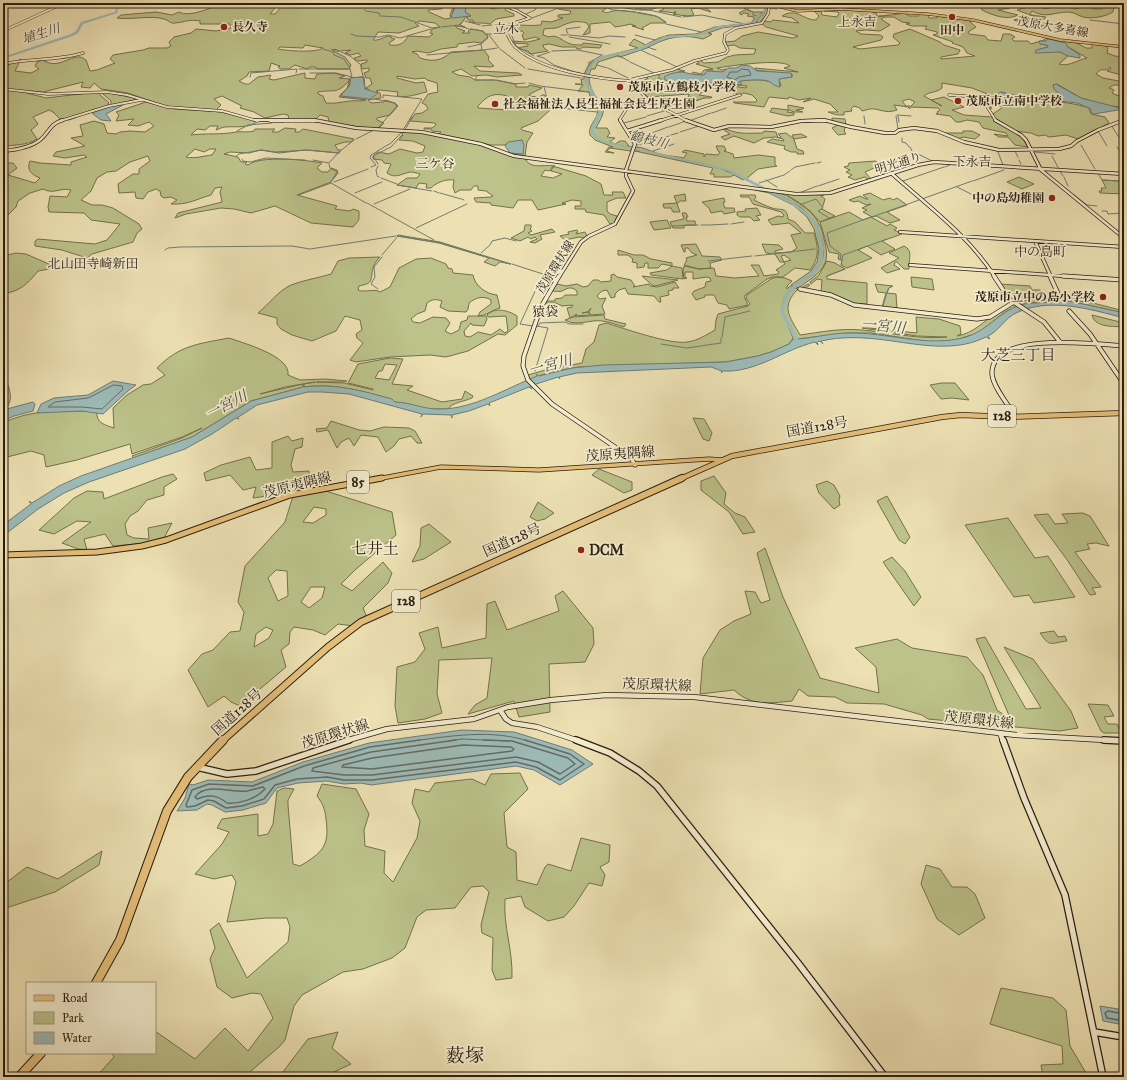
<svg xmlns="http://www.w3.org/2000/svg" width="1127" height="1080" viewBox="0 0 1127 1080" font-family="'IM FELL Great Primer','Noto Serif JP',serif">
<rect width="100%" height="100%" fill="#ede1b4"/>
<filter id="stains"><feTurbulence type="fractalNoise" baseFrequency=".005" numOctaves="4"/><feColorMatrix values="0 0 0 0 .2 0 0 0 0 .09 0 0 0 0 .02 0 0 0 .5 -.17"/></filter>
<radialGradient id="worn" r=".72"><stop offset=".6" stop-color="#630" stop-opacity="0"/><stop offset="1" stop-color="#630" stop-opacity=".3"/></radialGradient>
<!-- green -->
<path fill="#bcc28a" stroke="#74704d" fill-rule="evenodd" d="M224,3H279L270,14H275L285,3H446V6L441,9L428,10L429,12L445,19L451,18L450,15L453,7L458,3H483L473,5L477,8L493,5L490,8L495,9L503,5L506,7L505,10L514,14V16L496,19L490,24C483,22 476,24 469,22H474L473,20H468L467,17L464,19V20L460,25L465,27L455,26L457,28L465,31L462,33H470L468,31L471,29L483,31L488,37L481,43L474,42L458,44L457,47L441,49L428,53L417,51L412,52L417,54L420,58C432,62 442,61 451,52L484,50L489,57L488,60L494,66L490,67L474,66L480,71L518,73L522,75L497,77L486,75L472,76L461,69L452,72L458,75L470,77L475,80H495L516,84V87H528L529,85L542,88L530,94L529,96L537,97L535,101L542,95H545L548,105H526V102H519L506,99L507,96C493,92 487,96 478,106V108L508,110L513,106L549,107L550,110L538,121L521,128L522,130L533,133L527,142L525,156L507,153L509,152L512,153L523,154L522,140L506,144L505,145H491L439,134L441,132L432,131L431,129H424V128H432L436,125L435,123L410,121L415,114L422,113L428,109L426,105L422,103L428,94L438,92L437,83L427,80L425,78L415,79L397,76V78L416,83L424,82L427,92C417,94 408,98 397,96L398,92L380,90L376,91L380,93L381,98L368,100L371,103L384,102L385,100L395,103L398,106L390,115L377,118V120L384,123L378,129L359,127L329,122L328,117L320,115L315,120H289L288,115L283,114L265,118L254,112L240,108L242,106L222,96L214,99L221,105L216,110L171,107L162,105L128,93L101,89L94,83L90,88L81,87L83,82L43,92L32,91L23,92L46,98L97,92L109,103L107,106L92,110L77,117L69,120L60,119L53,112L49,110L33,117L38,124L31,130L37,139C26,146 15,144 3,147V125L8,121L3,120V88L7,84L3,82V70L10,64L21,59L15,71L31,73L39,69L35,66L37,62L43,60C60,72 74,49 86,60L90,71L97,70L115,63L110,59L113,55L143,50L149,48H167L171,46L169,42L174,37L191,33L196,29L216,31L231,28L230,24H200V21C188,19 186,22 175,23C171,24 168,20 164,19C151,15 132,20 117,18L121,15L156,12L172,15L179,12C190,18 212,7 224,3ZM463,3L466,7L465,12L471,16L452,17L454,7ZM420,21L435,23L440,27L432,29L430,33L433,34L429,37L408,36C404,44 399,46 390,45L389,43L395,39L391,38V36C384,36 380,41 373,40L378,32L399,33L419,26L415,23ZM305,45L323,48C316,53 288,51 278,49L280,47L303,48ZM334,49L340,51L351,50L345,53L351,55L358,53L361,56L354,58L358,61L367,60V62L361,64L362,69L369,68V71L364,73L366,78H370L372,84L366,88L369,90L365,88L364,77L350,78L347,89L341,94L339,97L366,100C360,102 356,100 350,101C341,102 335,104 326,103L323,96L318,94V92C334,89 336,95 349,81V79L339,78L345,76L334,73L317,74L315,79L305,78V73L274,80L269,79L271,75L258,77L249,84H245L239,81L247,76L249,72L269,71L271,63L280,66L278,67L280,69H289L295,65L307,69L310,67H316L317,69H349L351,65L345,57L333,51ZM363,77V86L366,90L363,98L341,96C344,90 352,87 350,78Z
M555,3H617L600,6L607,8L602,11C607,14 608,12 613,11C620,9 651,14 658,17C661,18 663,21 666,23H651L642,28L644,30L632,26H636L630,24L627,25L615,27L610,22L590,24V33L583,35L589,27L587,23C576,20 570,22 559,27C555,29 548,28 544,29L543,35L549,37C557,34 561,40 568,43C572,45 577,45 582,45L583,43L602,45L600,48L583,47L580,49H577L576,47H562L549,44L543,45L544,48L548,51L531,54L528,51L516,48L528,46V44L513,43L511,41L528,42L540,39L535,37L524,40L522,35L524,33L522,31H507L505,29L513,28L510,25L514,23L515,25C524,25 532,26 541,25L542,21L551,22L563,18L558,17V15L570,14L571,11L558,9Z
M625,3H700L711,12L698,8L691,9L694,15L687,16L685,15L686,16L673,14L676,13L675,11V13L659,11L664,9L662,6L649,10L636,9L637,6Z
M992,3H1012L1010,8L998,10L1018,15C1007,21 992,15 982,10L981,6C988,2 997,7 1005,5L1001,3Z
M1017,3H1047L1041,5L1040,7C1046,10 1051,8 1057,5L1052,4H1072L1069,7L1074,9L1089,6L1093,9H1101L1107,5L1114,7L1113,12C1105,17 1091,19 1083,17C1077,15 1074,12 1068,12C1053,12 1047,19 1032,11L1030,14L1031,15L1046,17L1040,23L1046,25L1038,27L1014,20C1022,17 1028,23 1037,20L1034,18L1035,17L1017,10H1020V8H1025L1023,4Z
M766,5H768L767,14L759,23L722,28L708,33L712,34L711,35L703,39C684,34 667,37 651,46L647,44L659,38L669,35L696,34L715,27L751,23L754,19V17L747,16L749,14L744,13L741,15L739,13L747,9L753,12H763L757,17L756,23L759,17L764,14Z
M837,10L870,11L876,13L877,17L905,13L909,16H919V13L928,14L929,18H937V16L972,21H969L976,27L968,32L969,34L985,36L988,40L1001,41L1003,34H1010L1015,37L1012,39L1014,41H1028L1031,44L1044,40L1046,38L1077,43L1086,48H1092V44L1107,46L1108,48L1107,53L1115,56L1124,57V72L1119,73L1121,75L1107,71L1111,69L1110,67L1106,70C1101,69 1099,70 1096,74L1103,78L1124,82V85H1114L1109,88L1114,90L1112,93L1116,95L1124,96V104L1121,106V107L1104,105L1081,98L1057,84L1053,85L1054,88L1062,95L1061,97C1044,99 1018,99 1002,92L998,94L1004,99H998V102C1028,102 1060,98 1089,108L1091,114L1105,117L1109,123L1078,139L1066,135L1049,137L1045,135L1038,136L1031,133L1015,131L1016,133L1022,138L1028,147L1015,145L1008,137H999L994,134L1008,136L1006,133L983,128L979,122L967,120L960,122H956L950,116L936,114L938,113L937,112L940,110L938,108L911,107V106L915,102L909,99L902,101L906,106H910V109L908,107L894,105L897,110C888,113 884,111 875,109C871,108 866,110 862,111L860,108L854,106L851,109L852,111L844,112V115C835,115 836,115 828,112H838L830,104L814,99L803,102L811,98L799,100L789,97L788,99L769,97L764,107L735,103L733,102H756L757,100L752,95L744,93L740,95L733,93V86L746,88L747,86C732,85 720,80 704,85L708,87L699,95L712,97L711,98H704L695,101L688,98L689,94L648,97L641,90L645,89L641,82L648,78L644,76L677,69L685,71L678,72L666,80L697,87L705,84L723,82L740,85L739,81H741C749,80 759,79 767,81C774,82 772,86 781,86L779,79L792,77V74L755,70V68L798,72L784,68L790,66C781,58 730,66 717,68L722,70L726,69V71C719,74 714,70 707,71L704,75H695L692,74L693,72L701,74L704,70L713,69L696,64L699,63L697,60H700L704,63L718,62L727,57L735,55L754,54L756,49L740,48L734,45L727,46L725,42L735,41L742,36L758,32L793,38L798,36L766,27L762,24L765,21L770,22L773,20L799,23L792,18L782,16C796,7 803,20 816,20L819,16L814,11H821L822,15L837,17L839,13L838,12L824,11ZM884,17H894L902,22L910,23L906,24L912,26H927L925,29L937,32V34L933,35L953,42L952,43L963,47L967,53L975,56L941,59V57L958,54L960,50L944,45L940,42L910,29L894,34L893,37L900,43L898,45L860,49L853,47L881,40L883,37L880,35L861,34L856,31L866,30L880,31L890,25L881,19ZM1048,40L1070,48L1087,58C1077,60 1069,67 1059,64L1068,56C1060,49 1048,52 1038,50L1048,47L1047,45L1040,44ZM942,83L972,88L990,95H980L988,103L991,109V103L1003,107L993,114L997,123L992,117L964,115L952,110L964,107L944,97L931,100L942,106L924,96C930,91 937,93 942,88Z
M634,39L650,47L620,57L617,56L598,62L595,69H591L589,76L587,75L590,67L597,59L590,64L586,75L584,74L589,64L598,58L638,48L629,45Z
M584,76L589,77C589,87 595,98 603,104C605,114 600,120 596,128H607L610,133L607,137L615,138L610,142L615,144L620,141H625L629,146H627L633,147L631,151L610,148L607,151L614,153L605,152L609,147H613L595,140L590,135C587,121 605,118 594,101L591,100L589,92L578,91L583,85L575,84H582L581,79H584Z
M105,92L138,99L111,105V101L103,94Z
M146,102L174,109L221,112L258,121C249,129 236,126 225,127C222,127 219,129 216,130L218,126H210L205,130L197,129L191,135C207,133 221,135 236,132C241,131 248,133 254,131L255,129H275L272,132H278L285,128L296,129L295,132H299L303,129L354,139L351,142H345L335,145L338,150H341L339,153L305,150L279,153L260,150L249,153L230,152L224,154L238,157L241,162H247L245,164L248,165C260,155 307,160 322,163L317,168L322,172H328L331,168L337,170L338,173L331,182L297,195L337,206L335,209L350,211L353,209L359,211C359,221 360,219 353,227L311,223L275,206L251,213L234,209L221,208L186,214L175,218L178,213L222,202L220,192L222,187L215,188L211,195C196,199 189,205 171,204L177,200L171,197L164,198L161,196L160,191L156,189L148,192L143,199L136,198L135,192L119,193L118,184L133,174H139V169L150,161L148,156L130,162L116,171L107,172L97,178L91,191L81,200L92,205H102L113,208L139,224L142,229L137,233L133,242L92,254L87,258L62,250L35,246V241L38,239L95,244L107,240L120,224L91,220L84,213L49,212L48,207L50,196L67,197L71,190C59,187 55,195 43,189L30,193L18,201L16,207L3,220V163H13L17,168L8,175L35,183L40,178C32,175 26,170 30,161L40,163L71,165V162L87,157L84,155L65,158L53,156L56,152L85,146L71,138L83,136L80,125L94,121L104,124L107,133L116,134L120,132L130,131L145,132L154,126L149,122L138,126L128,125L134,119L116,121L119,115L116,112ZM195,149L204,152L210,149H216L212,155C202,156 196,159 186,157Z
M788,105L804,108L803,109L796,110L803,112H794L789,110L787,112L794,113V115L788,116L770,112L772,108L788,110Z
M832,118L845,119L846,125L844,131L846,134L838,135L832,128L839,124L843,125L832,121Z
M726,129C741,135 748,133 763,133L764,131L776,132L778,138L781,137L778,134L786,133L794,139L792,135L801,134L807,137L794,139L797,149L803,151L804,154H797V152H791L784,149L785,146L767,142L772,139L784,141L783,139L776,137L764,138L754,143L734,136L725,140L721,137L730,134L724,130Z
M404,131L415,132L481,144L505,154L525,158C530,170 544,164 555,166L552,167L550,171L545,170L541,176L553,178L562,174L551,171L553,167H556L586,176L601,184L604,195H613L612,192H623L626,198H617L607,202V211L610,214L617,216L614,224H610L604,215L586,212L585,209H575V206H581V201L572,200L562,203L566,204L538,210L532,200H518L513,208L491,205V203L476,202L474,198L491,197L493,196L486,191L478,190V186H474L471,190H460L455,193L453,187L454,180C446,179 437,182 431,188H426L427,184L419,183L416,188L397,185L407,178H417L420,174C417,173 413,172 410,172C401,174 395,179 387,173L391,164L384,163L382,160L373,159V156L378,152L389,154L400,149L417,153L423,152L425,146L413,141L399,140L403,135L402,134Z
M963,131H972L980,135L975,139L963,137L957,139L944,133H963Z
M716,146H724L726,150L724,151L733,154L734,158L758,155L775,157V165L777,166L758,169L746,179C724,168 699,162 676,159L722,169L745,179L743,180L734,175L730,177H714V174H710L713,168L635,151H640L636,149L637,147C642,147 650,151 654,152C663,156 674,156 684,158L687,153L682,152L685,150L704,154V157L706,154L718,155L720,152L718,151Z
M876,161L881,166L879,167L888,173L882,175L875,172L879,170L874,168L865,172L871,179L869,180L865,177L855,180L848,177L852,175L846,172L850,170L844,167L848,166L849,163Z
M1019,177L1034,184L1022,189L1007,182Z
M1102,180L1120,181L1124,187V194L1100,193L1099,191H1102L1101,188H1106Z
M755,190C774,189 808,208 816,226C818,231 819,236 820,241C822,248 823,255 820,262C815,275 803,278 794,286L791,285L811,271L817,262L819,249L814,229L807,217L793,205L769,193Z
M773,192C790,194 811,208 819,224C822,229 823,234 824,239C826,247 828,255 825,263C819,276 808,280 799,288L794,287C805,281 814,275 820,265C831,246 815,218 800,207C792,201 782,197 773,192Z
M870,193L883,200L890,198L893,200L897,198L907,205L887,212L900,220L890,223L876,216L872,217L863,212L867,210L862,208L871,204L866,205L858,201L854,202L849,200L860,196L866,199H868L863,195Z
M685,194L686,201H680L677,204L680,212H673L671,208H664L663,204L677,203L674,196Z
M789,194L824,195L821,196L825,199L822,209L835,216L820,222L810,211L788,196Z
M740,195H755L756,197L754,200C760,203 766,206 772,208C781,211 787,206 788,219L795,222L805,233H814C818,247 820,257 810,270L795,268L783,277H773L767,279L744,296L748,305L729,309L727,305L718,303L714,295H705V297L696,300L692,294L694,291L705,287L706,282L711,281L710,278L707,277L693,279V272H685V277L687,278L684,279L683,271L684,266L699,269L714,268L716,276L735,278L759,276L751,265H759L764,276L778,274L779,272L776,270L785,264L784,262L791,260L784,255L781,256L784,262H780L775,254L766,253L762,244L779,245L783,249L775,251V253L791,252L797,248L791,235L801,233L789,223L772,225L768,220L778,216L783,217L784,215L781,212L753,204L749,197H741Z
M724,198L725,202L723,203L725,208H734L735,212L724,214L722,211L711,213L709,208L702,202Z
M757,208L761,215L756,216L760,220L754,221L750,217H740L737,215V212L746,211L745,209Z
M849,212L863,220L871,217L887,226L890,224L897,228L894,230L902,234L882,241L895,249L881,255L867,246L858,250L872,258L847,268L841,265L842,260L838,259L839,254L829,252L820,222Z
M682,213H686L688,217H686L687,221H695L696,225H684V228H673L670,222L684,219Z
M667,220L671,228L654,230L650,222Z
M525,225H531V228L530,229L532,231L528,233L531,235L552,229L555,232L540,235L542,239L535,243L530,242L537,239L535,237L531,239L528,237L520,241L511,238L524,231Z
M577,230L578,232L576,233V234L585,232L587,236L584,238L579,237L565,240L560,236L569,234L568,232Z
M398,235L440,242L511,264L500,262L495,266L484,262L489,258L439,243L397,236Z
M696,244L702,256L720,257L722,260L710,263L711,268L699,269L684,265L687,260L686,258L697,255L692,253L688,248H685V252H684L681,245Z
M904,246C914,251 908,259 909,269H904L897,262H895L894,265L900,269L887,273L881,268L899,258L889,253Z
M618,250L634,255H643L651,259L672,263V266L682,268L683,279L651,275L650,273L667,270L672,266L662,264L658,268H648V263H645L644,267L637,268V263L632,262L633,259L628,255H618Z
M16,253L26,254L51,265L49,269L38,271C27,285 20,291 3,294V256Z
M380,257C377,260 374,264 373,268C370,281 374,283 359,286L358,290C365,293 374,288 380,292L390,287L399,268L416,259L431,258L446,264L448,268L452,269L453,273L473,275C475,286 486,294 497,295L500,308C492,310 486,316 478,316L480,312L491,304V300C483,295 475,298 469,303L468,309L466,312L448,311L440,307L442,301C436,299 432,299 427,303L425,311L417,314L411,319L413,322L420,323L433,317L446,318L450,323L445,331L451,334L459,330L461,322L467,320L468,316H486L487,319L484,326L472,325L471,323L464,331L465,336L470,337L478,332L491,335L500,329L505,333L508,331L506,316L488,317L487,315C495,307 508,310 517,316V325L505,335L498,334L468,351L446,357L430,355L390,357L356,362L350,360L363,343L357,338L356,334L362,330L360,320L345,316L336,331L312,341L292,335L281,329L277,324V318L258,313C269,304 278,291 291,285C304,280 318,278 331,274L338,261L349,258Z
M827,261L835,263L845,269L827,276V279L867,283V304L852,303L836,297L805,290L803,287L808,284L810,285L806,288L808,290L821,292L822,280L817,279L811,284L810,282L819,275Z
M614,274L617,277L631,280L635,286L633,287L649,284L650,286L657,287L675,282L679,288H673V290L668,291L669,295L660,297L661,302H659L654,296L628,294L625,288L619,290L615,294V297L611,298L607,290L602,291L597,296L600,299L606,298L602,306L605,314H603L591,315L589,312L591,308L588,312L582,313L588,312L590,315L575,316L577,314L570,318L567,308L572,307L573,305L562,306L556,303H545L547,301H555V299L562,298L565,295H577V291C571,286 568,288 562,291C560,292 555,291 552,291L557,284L566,286L577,284L583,287L588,286L593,280H598L601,282L611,281V275Z
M642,276L678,280L655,286L652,285Z
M776,277L785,278L792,281L787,286V289L790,286L792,287C773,308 786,317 793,338L789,344L771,352L758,356L726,362L579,367L550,372L530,379L528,375L549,369L582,363L586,349L594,342L599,325L606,323C623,328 671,345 687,342C697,341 706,335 715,330L716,320L718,314L748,306L750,304L746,298L747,295L771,279Z
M911,277L932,279L934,290L912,287Z
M875,284L893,286L889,288L887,293L896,294L897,309L882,307L886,293L878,292Z
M1000,284L1030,286L1032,290H1040L1043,299L1056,298L1058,301H1042L1020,305L1016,302L1037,298L1017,301L1010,292H1005Z
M793,288L798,289C780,307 790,317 800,335C821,332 841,328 862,330C890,332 918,340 947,337L917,336L862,328H869L917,333L916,317L939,319L960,326L961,334L957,336C974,333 983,322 997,312C1002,309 1008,306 1014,303L1018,306L1005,312L978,333L955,340L931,342L871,333H848L797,339L783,312L784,300Z
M1058,298L1093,303L1124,311V313L1088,305L1059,301Z
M604,315L605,319L626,324L624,327C617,325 610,322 602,321C591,319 576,327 565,320L573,317Z
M1092,315L1124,323V327C1113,326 1095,328 1092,315Z
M229,338C243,343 291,356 288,375L300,380L325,379L347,381L344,382H316L344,383L373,390V389L348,383L358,364L390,358L403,359L392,384L413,386L407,390L442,402L462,399L465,391L473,396L472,398C463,402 453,402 448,409H426L395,402L391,399C362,391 334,383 304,387V384L315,382L285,387L260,394L303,384V387L251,401L192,437L134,458L132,456L182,438L202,428L182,437L132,454L130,444L77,460L46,467L44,455L31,451L3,458V423C31,409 66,410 97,412C96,423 105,425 114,428L113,408L127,395L143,385L151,384L165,375L157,368C180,345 198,344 229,338ZM385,364L397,365L389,380L375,378L379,371H382Z
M3,383L8,385C11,394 13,404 3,410Z
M942,383H955L969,400L952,398L941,399L930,385Z
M693,418L704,419L712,433L709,441L703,439Z
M331,421L359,430L370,431L384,427L409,428L415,431L422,443H417L411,436L399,439L394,446L386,452L378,437L361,435L354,446L349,438L341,442L337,448L328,430L317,432L316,429L327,428Z
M288,436L292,441L303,438L302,447L295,449L291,465L293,472L309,471L310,493L326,491L392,512L396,535L355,570L341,584L352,591L383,562L392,573L388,583L363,608L366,615L354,626L338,624L325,635L313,630L294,627L290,632L289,644L281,650L286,667L240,706L231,702L224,696L208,707L188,670L202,654L213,650L230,632L240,631L244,612L238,602L245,566L285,522L293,496L281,494L253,498L256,487L243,490L230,475L206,481L204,473L221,465L250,457L256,470L272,468V442ZM314,507L326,509V515L313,523L303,522ZM276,570L287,571L288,596L278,601L268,578ZM311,587H325L322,598L309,608L301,602ZM266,627L273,630L269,638L254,647L256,634Z
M599,469L632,482V490L624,493L592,475Z
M173,474L177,479L164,487V495L147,500L138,511L130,516L125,524L127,535L134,538L149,539L148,528L172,523L164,538L146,543L113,546L105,534L84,539L87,550L78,549L62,543L91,522L77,521L54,534L39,530L74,498L87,491L103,492L104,499L162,477Z
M714,476L726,493L724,504L735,513L745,517L755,532L743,534L729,512L701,490V481Z
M827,481L834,485L840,496L839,500L840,505L834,509L819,493L816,485Z
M887,496L910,537L905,544L899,540L877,501Z
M538,502L554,513L545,519L537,521L530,517Z
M1083,513L1090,516L1109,546L1096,543L1087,544L1090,549L1075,552L1101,587L1092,588L1096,594L1090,595L1068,561L1034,515L1048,514L1055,524L1068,523L1062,514Z
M1008,518L1035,558L1048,556L1075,597L1034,603L1029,595L1014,597L965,525Z
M429,524L451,542L424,559L412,562L420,546L421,528Z
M765,548L783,597L820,678L879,693L876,667L855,648L897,639L912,648L967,657L983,675L997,710L1011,720L976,639L985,637L1026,709L1041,708L1004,647L1033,659L1071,711L1078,728L1060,731L928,719L922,715L884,704L847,703L835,697L808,696L799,689L792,701C769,703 752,707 734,690L700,694L703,658L720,630L734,621L751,614L745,591L755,592L761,603L770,600L757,553Z
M892,557L905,571L921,597L914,606L883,562Z
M563,591L593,628L594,644L585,662L549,664L550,712L519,717L514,701L468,714L475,705L487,698L492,658L439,660L437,694L442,713L425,719L398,723L395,706L397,667L415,662L425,649L419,633L438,627L442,648L486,638L487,604L495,601L507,630L559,611L555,596Z
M1054,631L1058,637L1065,636L1067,641C1051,643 1050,648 1040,633Z
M1088,704L1108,705L1114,716L1104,717L1108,724H1117L1121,733H1104L1101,731Z
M520,773L528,789L504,813L507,847L516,852L517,880L537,885L545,867L548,864L571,871L581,838L610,845L609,862L600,867L605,875L602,886L589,883L574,906L564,917L548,921L525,907L521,896L505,899C503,926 513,950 512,978L496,980L492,970L493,938L482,933L481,925L489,892L483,886L471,887L455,908L426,910L417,917L405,948L392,958L363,969L343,972L302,995L294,1006L285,1040L279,1047L251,1071L248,1077H96L114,1057L112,1053H155V1031L195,1059L225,1028L248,1051L273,1018L261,994L252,993L232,998L217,987L210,959L215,948L210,930L219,923L247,978L288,942L290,927L287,918H266L227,922L236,882L232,875L214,879L195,874L222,844L229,832L217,828L222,819L258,814V836L268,834L273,824L277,791L284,788L294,789L288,800V805L293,864L300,866C322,853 330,846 326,819C325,809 323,804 317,796L322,784L356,789L369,814L364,830L365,846L385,851L384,873L393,882L417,838L420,821L412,803L415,789L429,792L435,783L472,779L485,785L491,774Z
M102,851L99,865L55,892L3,909V885L27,867L58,879Z
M926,865L940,869L952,887H967L975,894L985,918L959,935L937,919L921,884Z
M1001,988L1053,998L1066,1010L1070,1046L1086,1073L1085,1077H1043L1041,1065L1063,1064L1062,1046L990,1024Z
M338,1032L332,1048L351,1064L332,1073L327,1077H279L308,1039Z"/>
<!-- water -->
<path fill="#9dbbb8" stroke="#6f7c75" d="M462,3L466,7L465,12L471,16L453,18L451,16C455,11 453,4 462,3Z
M1048,39L1066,43L1068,47L1080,55V58L1068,56L1060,52L1035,53L1036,50L1048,47L1047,45L1040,44L1039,41H1046Z
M742,65L750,66L757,71L791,73L792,77L779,79L780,87C773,86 773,83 768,81C762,79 747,80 741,81L739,82L742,84L740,85L723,82L705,84L697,87L665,80L664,77C682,67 688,76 704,75L707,71L723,72L728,68H736Z
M363,77L365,89L378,93L370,99L341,96C344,89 352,89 350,78Z
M1056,84L1081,98L1124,109L1094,114L1091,112V109L1077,103L1059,101L1057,97L1062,96L1054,89L1053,85Z
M1000,92L1024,97H1053L1056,101L1007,100L998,94Z
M123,105L106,114L111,121L101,120L93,114L92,113L111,106Z
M522,140L524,145L523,154L510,153L505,146L508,142Z
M1062,300L1088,305L1124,313V318C1090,309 1049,297 1016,313C1005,318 999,331 988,336L990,339L986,337C948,356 904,340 864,338C850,337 834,338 821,341L823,344L820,341L817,342L818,345L815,342C785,349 756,373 723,371L721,373L722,371L711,367L577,373L559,377L560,379L558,377L530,386L532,389L529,387L489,403L490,406L488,404L469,411L452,415V418L451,415L423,414L421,417L422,414L349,394L322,392H308L257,405L237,418L239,419L236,418L212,434L185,449L89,482L64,493L38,509L3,536V525L31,504L29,501L32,503L59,486L81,476L192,437L251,401L303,387V384L304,387C335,383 363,391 392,399L395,402C410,402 425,410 441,409C473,409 507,388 537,376L536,374L539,376L572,368L602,365L726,362L758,356L771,352L789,344L793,339C811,339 829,333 848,333C887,332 927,348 966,337C987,331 999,312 1020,305C1031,302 1057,303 1062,300Z
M113,381L136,385L129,390L103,414L82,411L37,413L41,404L54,398L88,395Z
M33,402L35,404L33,411L14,416L3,421V410Z
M462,730L514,732L572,750L593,764L560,785L534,770L516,766L371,785L361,783L344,784L327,781L298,783L277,788L266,803L243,810L225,812L212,805L207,804L197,810L177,811L185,798L189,784L193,785L208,780L252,782L303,762L369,743Z
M1100,1006L1124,1010V1025L1103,1021Z"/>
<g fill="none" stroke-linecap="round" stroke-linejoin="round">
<!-- shore-far1 -->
<path stroke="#646c64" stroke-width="1" d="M742,69L749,70L751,75L739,77L735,80L727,77L730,72H737Z
M114,385L122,386L123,389L102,409L82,407H48L55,402L88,398Z
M413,741C451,736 491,729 528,741
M449,741L462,739L509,741"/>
<!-- shore -->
<path stroke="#646c64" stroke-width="1.5" d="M420,740L370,747L304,766L253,786L209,784L192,790L186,805L187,807L195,806L208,800L214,801L226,808L242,806L264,799L275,785L297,779L327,777L344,780H372L516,762L536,767L560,780L584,764L570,754L525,740
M456,740L371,752L313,768L312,771L344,775H372L516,757L538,762L560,774L575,764L568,758L512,741L484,740
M463,745L511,747L514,749L512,751L372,769L342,767L343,765L372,758Z
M263,787L265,789C256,799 240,804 227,803C217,795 209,794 197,799L195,797C205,782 232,793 247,791C252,790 258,788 263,787Z
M1124,1014L1108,1011L1105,1013L1107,1018L1124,1021"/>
<!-- stream -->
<path stroke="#6f7c75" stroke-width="1" d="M728,4L740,6L746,9
M613,5L618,7
M620,7L637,10
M507,8L512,10
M608,8L613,10
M771,8L777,9
M364,9L366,11L379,13L380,16L401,17L432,28L439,27
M614,10L635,12
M639,10H649L681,17
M747,10L753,12V15L759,16
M638,13L656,16L666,22
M526,14L535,10L537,6L534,3
M522,15L527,18
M877,16L889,15
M683,17L702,15L745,24
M532,18L556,9L557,8L554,3
M1090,20L1124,24
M465,21L480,25
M666,24L701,32
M460,26L469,29
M482,26L491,25L504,27L503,29L506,32
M505,26L509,24
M441,27L459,25L464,20
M471,29L482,31L485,34H506
M703,33H705
M351,34L356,36L379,37L388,35L400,38L431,29
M511,34L516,46L534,56
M568,34L566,29L580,27
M489,35L499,48
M561,35H567
M569,35L599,38L609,36L625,37
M635,35L655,40
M569,37L610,44
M481,44L488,38L487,34
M646,47H648
M650,48L656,50
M323,49L333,52L334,55L344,59L350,68
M331,49L339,52
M500,49L525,68
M484,50L497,48
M641,50L651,55
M552,51L578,50L602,55
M341,52L350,56L361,65V67
M427,55L482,50L481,44L468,47
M617,55L629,61
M652,55L677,67
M537,56L544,58L554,65L575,72
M538,56L550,52
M630,62L654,73
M588,63L602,55
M597,65L607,68
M361,68L363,76
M608,68L628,78
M299,69H350L352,77L336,73H310
M528,69L581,78
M577,72L583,74
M585,74H587
M656,74L660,76L658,79H662
M477,76L475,80H480
M250,77L251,73L297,69L296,73
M482,80H494
M497,80L514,84L525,83
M529,83L540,86L589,92
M544,87L546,94
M546,95L551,107L597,112
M383,98V95L422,99L403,130
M375,99L394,103L397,106L378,128
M690,103L704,98
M667,110L689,103
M712,113L726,108
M897,115L911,116
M647,116L664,111
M864,116L865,124
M896,116L898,129
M898,116L899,122
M689,121L711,113
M274,122H283
M624,123L646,117
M1111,125L1124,145
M669,127L686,121
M405,130L412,117
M237,131L248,125L272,123
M1098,131L1107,146
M680,132L699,126
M671,135L678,133
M663,138L669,136
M902,138V142L906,143L909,147
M356,139L374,130
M656,140L661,139
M636,141L648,137L649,134L668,127
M652,141L655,140
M637,145L651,142
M1081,145L1095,169
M910,147L912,151
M1117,147L1124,158
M653,151L674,144
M1015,151L1018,157
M339,152L354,140
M998,152L1003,165
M1035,152L1055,154
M918,154L932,161
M236,156L239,154L262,150L275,152L308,150L339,153
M1052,156L1059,169
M965,157L966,163
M242,159L243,161L250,162L266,158L305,160
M313,160L329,163L338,153
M1019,160L1021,164
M817,163L821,162
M329,164L330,168L337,172L331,182
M378,164L373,156L391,147L402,135
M883,165L898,160
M371,167L376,165L370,158L371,155L391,143L402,132
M945,167L952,164
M791,170L795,167L815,163
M1060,171L1063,176
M1098,173L1102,180L1120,181L1124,188
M377,175L376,170L378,166
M377,176L379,177
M1064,177L1068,186
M381,178L397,184
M766,180L777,187
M903,181L944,167
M973,181L1004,170
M1122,181L1124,182
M334,182L368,169
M759,183L784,175L790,171
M397,185L432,191
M818,186L839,179
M957,187L971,194
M434,191L439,193
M355,193L382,182
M440,193L461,199
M799,193L817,186
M299,195L331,183L366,203
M972,195L987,199L1002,196
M1074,195L1087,205L1097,206
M462,199L464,200
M922,199L972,181
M367,203L434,240
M374,204L410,189
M802,204L816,199L823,208L818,211L829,218
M1102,211H1107L1108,214L1122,213L1124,217
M872,217L919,200
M731,224L744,222
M701,225H709
M710,225L728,224
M672,226L698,225
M416,228L467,204
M165,250L168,248L180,247L292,246L310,249L396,236
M481,253L490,245L492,241L505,238L516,241
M382,255L398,236L440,243L510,264
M755,256L815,249
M840,260L841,254L830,246L827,233L871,217
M842,260L843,255L887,239
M708,261L752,256
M512,264L543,274L520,324L533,326
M827,276L845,269
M378,289L371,284L375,277L374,267L382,257
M883,306L888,289L891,286
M538,326L540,323L565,322L569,324H583
M722,337L725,317L750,311
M661,344L687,348L721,343V338
M535,371L548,328L536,326"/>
<!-- river -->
<path fill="#9dbbb8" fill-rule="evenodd" d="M110,3H113L118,7L117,13L83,24L78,33L73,36L3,59V57L71,34L76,31L81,22L115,12L116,8Z
M766,3H768L764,14L759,17L755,24L719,28L698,36L666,38L641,50L603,58L597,61L591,66L588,81L603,111L594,130C596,138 602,140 610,142L729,169L793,202L809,214L819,226L824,247L823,261L814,275L797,287L790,294L786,302L784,312L801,344L799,345L797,344L780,312L782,302L786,292L793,285L810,273L819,261L820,247L815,226L807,216L791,204L727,171L610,144C601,142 593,139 590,130L599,111L584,81L589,66L595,59L601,56L639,48L665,36L698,34L718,26L753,22L757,15L762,14Z"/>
<defs>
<path id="secondary-far4" d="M498,3L516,10L530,18
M530,18L511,24L505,28C507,34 510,42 515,47C541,71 598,79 632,81
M3,31L64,3
M3,64C30,58 57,61 83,53
M3,89L48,94L107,92L127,95L167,107L222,111L258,121
M949,95L981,97L996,121
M60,121L109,106L141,100
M270,121H318
M621,121L620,119L629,105L648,100
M659,121L740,95
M687,121L648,100L632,83L633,79L672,70L694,61L726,53L728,50L724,42L725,34L736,28L762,23L768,14L770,3
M806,121H827
M1122,121L1124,120"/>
<path id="secondary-far3" d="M255,120H314L356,128L422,132L481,144L514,156L796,194L830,193L918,165L934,162L1124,174
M685,120L714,130L729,126L771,127L801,121L824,120L851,127L885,133H895L899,130L914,128L937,131L964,142L999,150L1059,149L1071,146L1077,141L1098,130L1124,120
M995,120L1021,135L1026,140L1041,170L1124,238
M627,131L662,120
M3,151C15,150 30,148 40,140C50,132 49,124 63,120
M891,173C927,205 969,236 995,277
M900,232L1124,247
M1035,241L1051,277
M910,265L1077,277
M553,277L552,275L562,271
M559,277L581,242L589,236L615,224L633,191L626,176V170L635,144L620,120"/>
<path id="secondary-far2" d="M552,276L556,281
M559,276L541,307L524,356L523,366L528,380L552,404L631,458L635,465
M994,276L1009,299L1044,322L1060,342
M1050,276L1060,298
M1063,276L1124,280
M800,289L831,295L854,305L977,319L990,317L1014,302
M1069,311L1090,334L1124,384
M1016,417C1009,406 993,387 992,374C990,330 1097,344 1124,346"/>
<path id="secondary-far1" d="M500,710L506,719L512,723L537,727L579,741
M1000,733L1003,741
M345,741L387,729L474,719L508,707L551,700L607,695L694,697L1016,735L1122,741"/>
<path id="secondary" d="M576,740L610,753L639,771L657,786L798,963L885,1077
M1003,740L1024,798L1065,895L1103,1077
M1104,740L1124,741
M197,767L227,774L256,771L349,740
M1094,1032L1124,1037"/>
<path id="primary-far2" d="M765,3L797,11L841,9L928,14L973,20L1060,40L1124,47"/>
<path id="primary-far1" d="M377,479L441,467L539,470L709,459L722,460"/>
<path id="primary" d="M3,555L97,552L142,546L166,540L290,495L382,478"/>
<path id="highway-far2" d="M680,479L732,456L942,417L961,415L1011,417L1124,413"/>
<path id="highway-far1" d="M222,741L328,647L361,622L682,478"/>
<path id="highway" d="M96,983L120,940L167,811L188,777L223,740
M19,1077L41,1053"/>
</defs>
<!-- secondary-far4 casing -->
<use href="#secondary-far4" stroke="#2b1d10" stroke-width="3"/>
<!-- secondary-far3 casing -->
<use href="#secondary-far3" stroke="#2b1d10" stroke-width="4"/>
<!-- secondary-far2 casing -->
<use href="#secondary-far2" stroke="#2b1d10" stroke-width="5"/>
<!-- secondary-far1 casing -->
<use href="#secondary-far1" stroke="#2b1d10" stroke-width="6"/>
<!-- secondary casing -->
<use href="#secondary" stroke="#2b1d10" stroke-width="8"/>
<!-- primary-far2 casing -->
<use href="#primary-far2" stroke="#2b1d10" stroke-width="3"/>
<!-- primary-far1 casing -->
<use href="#primary-far1" stroke="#2b1d10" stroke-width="5"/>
<!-- primary casing -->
<use href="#primary" stroke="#2b1d10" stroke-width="7"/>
<!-- highway-far2 casing -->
<use href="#highway-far2" stroke="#2b1d10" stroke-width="6"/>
<!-- highway-far1 casing -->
<use href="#highway-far1" stroke="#2b1d10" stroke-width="8"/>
<!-- highway casing -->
<use href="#highway" stroke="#2b1d10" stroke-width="10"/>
<!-- secondary-far4 -->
<use href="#secondary-far4" stroke="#f3ecce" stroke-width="2"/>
<!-- secondary-far3 -->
<use href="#secondary-far3" stroke="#f3ecce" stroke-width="2.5"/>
<!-- secondary-far2 -->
<use href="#secondary-far2" stroke="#f3ecce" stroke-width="3.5"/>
<!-- secondary-far1 -->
<use href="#secondary-far1" stroke="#f3ecce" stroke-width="4.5"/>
<!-- secondary -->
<use href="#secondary" stroke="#f3ecce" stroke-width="5.5"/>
<!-- primary-far2 -->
<use href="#primary-far2" stroke="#e6c07a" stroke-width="2"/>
<!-- primary-far1 -->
<use href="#primary-far1" stroke="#e6c07a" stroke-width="3.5"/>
<!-- primary -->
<use href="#primary" stroke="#e6c07a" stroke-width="5"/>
<!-- highway-far2 -->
<use href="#highway-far2" stroke="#e6c07a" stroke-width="4.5"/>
<!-- highway-far1 -->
<use href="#highway-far1" stroke="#e6c07a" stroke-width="6"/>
<!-- highway -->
<use href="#highway" stroke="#e6c07a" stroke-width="8"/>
</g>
<!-- markers -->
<g fill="#8f2418" stroke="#f3ecce" stroke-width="1.5">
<circle cx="952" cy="17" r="4"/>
<circle cx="224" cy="27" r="4"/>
<circle cx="620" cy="87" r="4"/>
<circle cx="958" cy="101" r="4"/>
<circle cx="495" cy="104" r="4"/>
<circle cx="1052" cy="198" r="4"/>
<circle cx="1103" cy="297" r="4"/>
<circle cx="581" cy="550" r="4"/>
</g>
<g text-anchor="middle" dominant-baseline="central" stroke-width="3.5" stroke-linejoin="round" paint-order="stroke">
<!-- far-poi labels -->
<g font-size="12" font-weight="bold" fill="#2b1d10" stroke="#f3ecce" text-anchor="start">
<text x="232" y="27">長久寺</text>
<text x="952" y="30" text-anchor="middle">田中</text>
<text x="628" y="87">茂原市立鶴枝小学校</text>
<text x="966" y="101">茂原市立南中学校</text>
<text x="503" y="104">社会福祉法人長生福祉会長生厚生園</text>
<text x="1044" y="198" text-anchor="end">中の島幼稚園</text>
<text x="1095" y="297" text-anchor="end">茂原市立中の島小学校</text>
</g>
<!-- far-street labels -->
<g font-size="12" fill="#2b1d10" stroke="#f3ecce">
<text transform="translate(1053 27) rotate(10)">茂原大多喜線</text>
<text transform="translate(898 163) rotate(-17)">明光通り</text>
<text transform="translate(555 267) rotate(-58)">茂原環状線</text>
</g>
<!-- far-quarter labels -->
<g font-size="13" fill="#2b1d10" stroke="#f3ecce">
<text x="857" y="22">上永吉</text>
<text x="506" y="29">立木</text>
<text x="972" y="162">下永吉</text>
<text x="435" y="164">三ケ谷</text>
<text x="1040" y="252">中の島町</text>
<text x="93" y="264">北山田寺崎新田</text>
<text x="545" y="312">猿袋</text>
</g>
<!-- far-water labels -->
<g font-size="13" font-style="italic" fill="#4d4c42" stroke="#f3ecce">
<text transform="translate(41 34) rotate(-18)">埴生川</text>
<text transform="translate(649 140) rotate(14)">鶴枝川</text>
</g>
<!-- shield labels -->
<g fill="#f3ecce" stroke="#675b49" stroke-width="1">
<rect x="988" y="405" width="28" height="22" rx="3"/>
<rect x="347" y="471" width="22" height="22" rx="3"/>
<rect x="392" y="590" width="28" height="22" rx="3"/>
</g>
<g font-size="13" font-weight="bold" fill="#2b1d10">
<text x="1002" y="416">128</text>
<text x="358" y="482">85</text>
<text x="406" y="601">128</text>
</g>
<!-- street labels -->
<g font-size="14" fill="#2b1d10" stroke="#f3ecce">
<text transform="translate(817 427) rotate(-10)">国道128号</text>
<text transform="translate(620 454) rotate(-4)">茂原夷隅線</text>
<text transform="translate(297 485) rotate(-14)">茂原夷隅線</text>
<text transform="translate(512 540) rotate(-24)">国道128号</text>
<text transform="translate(657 685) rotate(2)">茂原環状線</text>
<text transform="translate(237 712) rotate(-42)">国道128号</text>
<text transform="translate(979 720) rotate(6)">茂原環状線</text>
<text transform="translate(335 734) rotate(-17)">茂原環状線</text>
</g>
<!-- poi labels -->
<g font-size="14" font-weight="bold" fill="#2b1d10" stroke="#f3ecce" text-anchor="start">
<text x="589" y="550">DCM</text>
</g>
<!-- water labels -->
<g font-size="15" font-style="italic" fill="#4d4c42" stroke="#f3ecce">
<text transform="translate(883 326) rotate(5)">一宮川</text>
<text transform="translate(550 365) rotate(-15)">一宮川</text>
<text transform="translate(226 405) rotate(-27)">一宮川</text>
</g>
<!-- neighbourhood labels -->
<g font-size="15" fill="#2b1d10" stroke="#f3ecce">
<text x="1018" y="355">大芝三丁目</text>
</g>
<!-- quarter labels -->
<g font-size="16" fill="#2b1d10" stroke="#f3ecce">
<text x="375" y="548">七井土</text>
</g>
<!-- near-quarter labels -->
<g font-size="19" fill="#2b1d10" stroke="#f3ecce">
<text x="465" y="1055">薮塚</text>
</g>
</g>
<!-- margin -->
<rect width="1127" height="1080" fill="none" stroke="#ede1b4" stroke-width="16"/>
<rect x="4" y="4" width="1119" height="1072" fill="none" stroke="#2b1d10" stroke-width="2"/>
<rect x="8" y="8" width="1111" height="1064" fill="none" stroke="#2b1d10"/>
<!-- legend -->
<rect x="26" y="982" width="130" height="72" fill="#f3ecce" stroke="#a39982"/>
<rect x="34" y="995" width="20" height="6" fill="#e6c07a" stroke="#a39982"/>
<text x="62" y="1002" font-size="12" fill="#2b1d10">Road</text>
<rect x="34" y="1012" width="20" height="12" fill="#bcc28a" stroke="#a39982"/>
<text x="62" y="1022" font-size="12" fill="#2b1d10">Park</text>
<rect x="34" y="1032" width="20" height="12" fill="#9dbbb8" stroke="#a39982"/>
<text x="62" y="1042" font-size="12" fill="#2b1d10">Water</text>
<rect width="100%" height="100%" filter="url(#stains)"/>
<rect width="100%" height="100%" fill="url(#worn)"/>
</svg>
